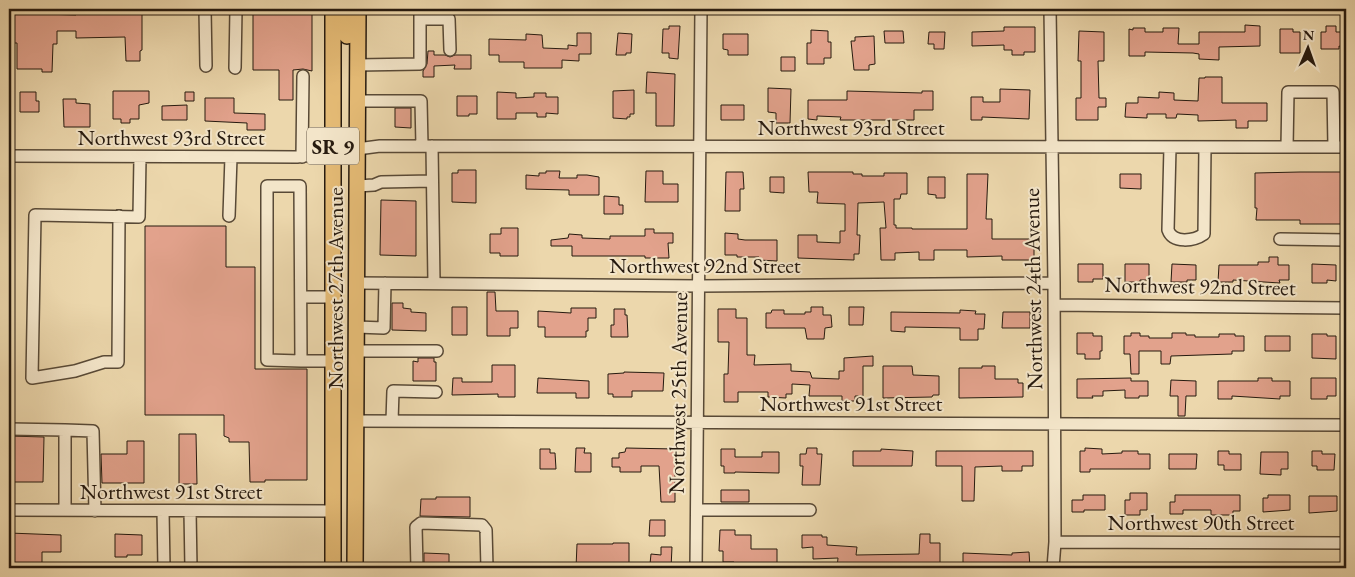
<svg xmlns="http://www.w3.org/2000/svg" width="1355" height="577" viewBox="0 0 1355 577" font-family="'EB Garamond',serif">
<rect width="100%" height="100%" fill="#ecd7ac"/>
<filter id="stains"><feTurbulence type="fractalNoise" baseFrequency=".004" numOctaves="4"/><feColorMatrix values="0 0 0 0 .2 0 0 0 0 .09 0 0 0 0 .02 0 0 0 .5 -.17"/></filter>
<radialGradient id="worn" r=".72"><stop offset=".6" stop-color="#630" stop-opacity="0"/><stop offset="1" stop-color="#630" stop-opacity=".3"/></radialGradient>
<!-- building -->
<path fill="#e2a28c" stroke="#261a0f" d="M82,11H91L92,13H142V50L140,51V61H126L125,37L76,38V31H57V44H53L52,72H42V69H17V43H9V13L76,15V13H82Z
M253,12H312V71L303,69L293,70V100H279V70H253Z
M1245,25L1260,26V46L1219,47V60L1199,59V54L1193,53L1145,52V56H1129V29L1133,30V28H1145V32H1163V28H1179L1178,44H1199V32H1245Z
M669,26H680L678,59L669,58V53H662L663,29H669Z
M1326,26H1336V32H1342V47L1339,46V49H1321V32H1326Z
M1004,27H1035V52H1024V55H1012V50H1004V45L972,46V32L1004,31Z
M1280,29H1293V32H1300V53H1280Z
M811,30L828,31V42H831V58H824V64H807V43H811Z
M884,31H903L904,43H885Z
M1079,31L1104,32V61H1098L1099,98H1106V107H1098V120H1076V98H1081V61H1078Z
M929,32H945L944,49H934V44H928Z
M577,33H591V54H579V61L562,60V68H524V62H499V55H489V39L526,40V34L542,35L543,48L568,49V45L577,46Z
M618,33L632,34L631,53H626V55H616Z
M723,34H748V55H728V50L723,49Z
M874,36L875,64L869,65V70H854L851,41H855V37Z
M428,51H434V55H445L450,57L455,55H471V69H454L455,65L434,66V77H423V71L427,64Z
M781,57H795V71H781Z
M647,72L675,74L674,126H656V93H646Z
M1205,77H1222V103H1267V121H1248V128H1236V120L1198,121V115L1177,114L1176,118H1166V114H1147V118L1125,117L1126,103H1138V97L1159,98V92L1174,93V100L1198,101L1199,78H1205Z
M768,88L791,89L790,123H776V113L768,112Z
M1000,89L1030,90L1029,119L982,117V120H971V97H983V102H1000Z
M634,90V114H630V117H627V119L613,118V91Z
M113,91H149V103L139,105V119H130V123H121V119H113Z
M847,91L922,93V91H933V110H914V120H840L841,117L817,116V120L808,119V100H847Z
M20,92H36V101H39V112H20Z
M185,92H194V101H185Z
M497,92L516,93V98L534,97V93H546V97H558V114L546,113V117H537V113H516V119H497Z
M457,96H477V114H469V116H457Z
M205,98H234V113L265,114V130H247V123L205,121Z
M63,99H76V103L90,104V127H64Z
M187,105V120H162V106Z
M721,105H744V120H721Z
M395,108H411V128L395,127Z
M458,170H476V203L452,202V173H458Z
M546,171H560L559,178H577V175H587L599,177V195H569V190L526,189V175L539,176V173H546Z
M646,171H663V184H678V202H645Z
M726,172H743L744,189H740V211H725Z
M808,172H853V174H862V176H884V173H907V194H901L900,199H894V225H896V228H912V229H967V174H988L986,219H992V239H1034V260H1002V256L967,257V250H934V260H919V252L895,253V260H881L880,228H886L884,202L858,203L857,235H860L859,254H854V260L798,258V235H817V242L840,243V231H845V204L817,203L818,192H809Z
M1300,172H1346V224H1300V220H1256L1257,208H1255V173Z
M1120,174H1141V189L1120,188Z
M770,177H784V193L770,192Z
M928,177H945V198H936V195L928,194Z
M604,196L619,197V205H623V214H604Z
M381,200L416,201V256L380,255Z
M145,226H226V267H255V369H307V480H265V482H250L249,442H229V438L224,436V415H145Z
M501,228H518V256H500V253H490V234H501Z
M645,229H654V233H673V243H668L669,258H645V256H572V246H551V240L568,238L569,234L582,235V238L610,239V236H645Z
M725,233L738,234V239L745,240H777V261L759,260V257H737V255H725Z
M1269,257H1278V265H1289V280H1279L1280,283L1233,280V282H1218L1219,265H1258V262H1269Z
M1078,264H1103V279H1093V282H1078Z
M1125,264H1149V280H1140V282H1125Z
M1172,264L1196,265V280H1187V282H1171Z
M1312,264L1336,265V281L1327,280V283H1312Z
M487,292H495L496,311H518V328H510V336H487Z
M392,303H403V308L411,309V312L426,313V331L392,330Z
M452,307H467V335H452Z
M811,307H823V315H831L832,327L825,328L824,339H807L805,328H766V313H771L772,310H784V314H805V312H811Z
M849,307H864L863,325H849Z
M571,308H596V318H588V331H586V337H545V327H538V311L571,313Z
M614,309H625V315H627L628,337H611V325H614Z
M718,309H736V318H747V355H755L754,365L791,364V371L810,372L812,378L839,379V371H844V358L873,356V366H863V396H855V401H842V396H809L810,385L792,384V394H786V398L768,397V392H738V402H724V374H728L729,342H718Z
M960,310L976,311L975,314H985L984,329H978V340H960V328L905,327V332L891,331V312L960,313Z
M1003,312H1030V328H1002Z
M1077,333H1093V336H1102V351H1100V359H1085V354H1077Z
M1131,333H1140V336H1149V338H1172V333H1186V335H1195V337H1219V334H1235V336H1244V351H1232V354L1171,356L1170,364H1161V351H1139V374H1131L1130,354H1124V336H1131Z
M1312,334H1327V336H1336V359L1312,358Z
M1265,336H1290V351H1265Z
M418,358H434V362H436V381H413V361L418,362Z
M492,365H515V397H498V394L452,395L453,378H462V382H492Z
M883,366H912L913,375L939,376V395H933L932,397L883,398Z
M982,366H995V379H1018V383H1023V397L959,398V368H982Z
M624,372L664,373L663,391H632V397H613V394H608V374L624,373Z
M538,378L589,381V398H576V393H537Z
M1131,378V381H1148V396H1139V398H1125V390L1103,391V396H1092L1093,398H1077V379Z
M1258,378H1272V381H1290V396H1280V399L1232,396V399H1218V381H1258Z
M1311,378H1336V396H1327V399H1311Z
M1171,380L1196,381V396H1186L1185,416H1178V396H1170Z
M179,434H196L197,484H179Z
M9,436L44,437L43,482H9Z
M127,441H144V483H102L101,454H127Z
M576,448H585L584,453H591V472H575Z
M626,448L675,449V502H661L659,466H641V472H620V467H612V458H619V453L625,452Z
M807,448H817V454H822L820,485H802L803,466H800V454H806Z
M1085,448L1102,449V454L1122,453V451H1138V454H1150V469H1090V472H1080V451H1085Z
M540,449H550V453H555L556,469H540Z
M721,449H735V457H762V452H779V473L735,472V473H724V466H721Z
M881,449L913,451L912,466H853V451H881Z
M936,451H1033V466H1022V471H1002V466L975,467L974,501H962V466H936Z
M1218,451H1229V454H1241V470H1224V465H1218Z
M1312,451H1322V454H1335L1334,470H1317V466H1312Z
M1261,452H1288V469H1281V475L1260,474Z
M1169,454H1197L1196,469H1169Z
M721,490H749V502H721Z
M1130,493H1147V510H1140V515H1125V500H1130Z
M1083,495H1105V510H1084V512H1072V500H1083Z
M1175,495H1240V511H1233V515H1211V510H1183V514H1170V502H1175Z
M1268,495H1290V510L1263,512V498H1268Z
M1309,496H1337V511L1309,513Z
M436,497H470V517L420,516L421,499H436Z
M650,520H665V536H649Z
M720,530H735V535H751V549H777V568H755V565L734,564V562H723V551H719Z
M9,533L61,535V552H42V568H9Z
M115,534L142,535V555H127V557H115Z
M920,534H930V543H940V564L902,563V567H897V568H837L838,558L813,559V547L802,548V535H822V537H827V545L857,547L856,555L919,554Z
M613,543H629V568H576L577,544H613Z
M661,547H672L671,568H654V564H650L651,554L661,555Z
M1029,552L1030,568H963V553L1012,555V553Z
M424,553L449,554V565H438L437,568H424Z"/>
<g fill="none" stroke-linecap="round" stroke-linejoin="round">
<defs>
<path id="minor" d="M205,9L206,66
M1050,9L1054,283L1055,542L1053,568
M420,19H449L450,50
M357,65L420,64V9
M235,68L236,9
M357,101H421L422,146
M432,146L434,283
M1170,147L1168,230C1173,244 1194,241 1204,234L1205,147
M1287,147L1288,92H1333L1334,147
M357,149L380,146L1346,147
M9,156L297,157L333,152
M302,157L303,76
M267,186H300L301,361L267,360Z
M357,186L374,185L381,182L432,181
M119,216L118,362H104L75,371L32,378L35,215L139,217L140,157
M229,216L231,157
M1280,239L1346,240
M356,283L699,286L1054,283
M301,297H334
M1054,305L1346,308
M356,327L384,328L385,283
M356,351H437
M301,361H334
M356,421L1346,425
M392,421L393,391L436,392
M9,429L65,430V510
M65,430L93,431L95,511
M9,510L333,511
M697,510H810
M163,511L164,568
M190,511L191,568
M1055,542L1346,543
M417,568L416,527L421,523L482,525L486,530L487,568
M696,568L701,9"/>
<path id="major" d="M333,9V568
M344,9L347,16V36
M355,568L358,9"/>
</defs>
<!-- minor casing -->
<use href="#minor" stroke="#584936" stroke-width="14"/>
<!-- major casing -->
<use href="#major" stroke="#261a0f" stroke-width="18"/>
<!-- minor -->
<use href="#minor" stroke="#f3e5c9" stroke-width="11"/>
<!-- major -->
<use href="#major" stroke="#e6bc76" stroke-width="15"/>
</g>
<g text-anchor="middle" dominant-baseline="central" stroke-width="4" stroke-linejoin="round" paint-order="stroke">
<!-- shield labels -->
<rect fill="#f3e5c9" stroke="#645747" stroke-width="1" x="307" y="127.5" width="52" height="37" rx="4"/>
<g font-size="21" font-weight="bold" fill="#261a0f">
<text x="333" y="146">SR 9</text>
</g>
<!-- street labels -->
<g font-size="22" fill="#261a0f" stroke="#f3e5c9">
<text x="851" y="127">Northwest 93rd Street</text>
<text x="171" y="137">Northwest 93rd Street</text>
<text x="705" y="265">Northwest 92nd Street</text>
<text transform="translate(1200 286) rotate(1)">Northwest 92nd Street</text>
<text transform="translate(335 288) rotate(-90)">Northwest 27th Avenue</text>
<text transform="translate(1033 289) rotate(-91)">Northwest 24th Avenue</text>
<text transform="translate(678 393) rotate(-89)">Northwest 25th Avenue</text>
<text x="851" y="403">Northwest 91st Street</text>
<text x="171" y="491">Northwest 91st Street</text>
<text x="1201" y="522">Northwest 90th Street</text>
</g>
</g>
<!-- margin -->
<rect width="1355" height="577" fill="none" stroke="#ecd7ac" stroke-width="30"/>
<rect x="10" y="10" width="1335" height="557" fill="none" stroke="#261a0f" stroke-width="2.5"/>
<rect x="15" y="15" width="1325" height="547" fill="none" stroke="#261a0f"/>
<!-- north arrow -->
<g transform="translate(1308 48) rotate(2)" stroke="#f3e5c9" stroke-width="4" paint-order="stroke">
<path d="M0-4L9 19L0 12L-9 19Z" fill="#261a0f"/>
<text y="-8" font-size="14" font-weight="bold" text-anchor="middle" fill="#261a0f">N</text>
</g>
<rect width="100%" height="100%" filter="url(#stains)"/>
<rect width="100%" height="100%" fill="url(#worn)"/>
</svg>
